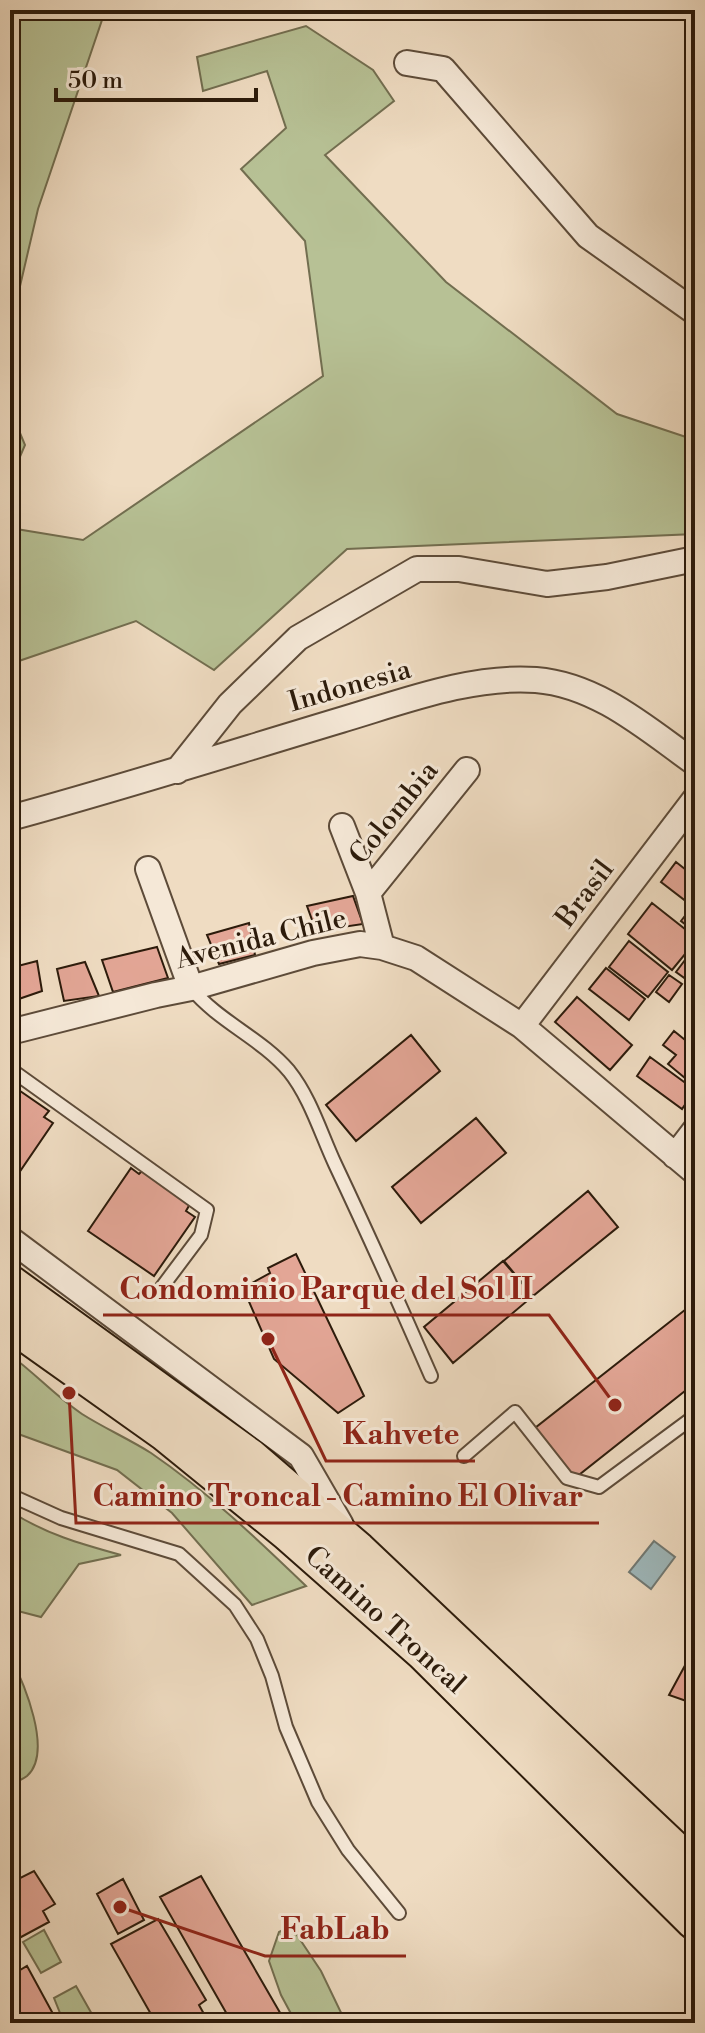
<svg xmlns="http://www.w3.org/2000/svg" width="705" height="2033" viewBox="0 0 705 2033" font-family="'Libre Bodoni',serif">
<rect width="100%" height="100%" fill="#efdcc2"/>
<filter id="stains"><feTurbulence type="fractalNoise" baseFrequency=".0025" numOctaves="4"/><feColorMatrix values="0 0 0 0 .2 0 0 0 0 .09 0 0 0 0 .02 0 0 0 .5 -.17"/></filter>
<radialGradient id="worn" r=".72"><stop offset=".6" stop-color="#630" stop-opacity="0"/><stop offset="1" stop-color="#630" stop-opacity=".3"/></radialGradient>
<!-- green -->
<path fill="#b7c195" stroke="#726e50" stroke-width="2" d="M10,10H100L103,17L38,209L10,329Z
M306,26L373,70L394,101L325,155L446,282L617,414L695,440V534L347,549L214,670L136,621L10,664V528L83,540L323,376L305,241L241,169L286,128L267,71L203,91L197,57Z
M10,409L25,445L10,480Z
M10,1355C35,1373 55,1396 82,1414C104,1428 129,1439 151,1453C208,1492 257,1539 306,1586L252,1605L172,1513L117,1470L10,1431Z
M10,1511C45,1534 81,1544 121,1555L79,1564L41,1617L10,1609Z
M10,1656C23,1681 54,1752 27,1776C22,1780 15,1782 10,1785Z
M291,1926L321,1971L346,2023H296L281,1995L269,1961L279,1932Z
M44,1930L61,1962L41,1973L23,1942Z
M76,1986L97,2023H64L54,1998Z"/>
<!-- water -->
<path fill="#9eb9bd" stroke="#707a76" stroke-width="2" d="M654,1541L675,1557L651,1589L629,1572Z"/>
<!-- building -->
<path fill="#e3a696" stroke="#2c1b0b" stroke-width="2" d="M676,862L695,877V892L687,902L661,882Z
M353,896L363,924L316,931L307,906Z
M652,903L695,937V942L672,970L628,934Z
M695,903V932L681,921Z
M249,923L255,955L219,964L207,935Z
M629,941L668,972L648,997L609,967Z
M157,947L168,978L113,992L102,960Z
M694,948L695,975L690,982L676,972Z
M37,961L42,991L10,1002V968Z
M85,962L99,996L64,1001L57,969Z
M606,968L645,999L629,1020L589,989Z
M669,975L682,984L669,1002L656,992Z
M577,997L632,1045L610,1070L555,1022Z
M674,1031L695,1048V1078L691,1083L668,1064L676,1055L663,1045Z
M411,1035L440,1071L356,1141L326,1105Z
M650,1057L695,1090L682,1109L637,1076Z
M10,1084L49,1111L44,1117L53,1123L12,1183Z
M476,1118L506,1153L421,1223L392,1187Z
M131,1168L139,1174L142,1171L190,1204L186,1211L195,1217L154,1276L88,1231Z
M588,1191L618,1227L533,1296L504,1261Z
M296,1254L364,1396L338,1413L274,1359L243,1288L270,1273L268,1268Z
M503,1261L533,1296L453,1363L424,1327Z
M695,1302V1383L575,1478L535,1428Z
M695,1647V1704L669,1695Z
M34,1871L55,1904L43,1911L49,1922L10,1943V1883Z
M201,1876L286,2023H232L160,1897Z
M123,1879L144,1920L118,1934L97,1894Z
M158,1919L206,2000L199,2005L209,2023H156L111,1944Z
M27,1966L58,2023H10V1976Z"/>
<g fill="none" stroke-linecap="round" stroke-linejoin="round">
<defs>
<path id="service" d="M191,988C219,1022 261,1038 289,1071C310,1097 321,1134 335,1164C368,1234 400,1305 431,1376
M10,1069L207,1210L201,1235L159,1291
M464,1456L515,1412L567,1478L599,1487L695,1416
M10,1495L61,1518L179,1554L235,1605L257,1639L272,1676L286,1727L318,1802L348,1850L399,1913"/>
<path id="minor" d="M407,63L443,69L588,236L695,312
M177,771L230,704L298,638L417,569H459L547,584L607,577L695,559
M10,818C121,788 231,753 341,720C402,702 472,675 536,680C598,685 647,729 695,763
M342,826L368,893L382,947
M148,869L191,988
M368,893L467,770
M522,1026L695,799
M10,1032L156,995L191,988L313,953L360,944L382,947L416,958L522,1026L695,1172
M675,1156L695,1130
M10,1239L301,1456L341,1525"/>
<path id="primary" d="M10,1285L249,1458L357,1551L695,1871
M10,1321L166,1432L289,1532L425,1652L695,1920"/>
</defs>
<!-- service casing -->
<use href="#service" stroke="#5d4b39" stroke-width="16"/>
<!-- minor casing -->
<use href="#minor" stroke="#5d4b39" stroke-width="28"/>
<!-- primary casing -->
<use href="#primary" stroke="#2c1b0b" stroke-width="42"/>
<!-- service -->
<use href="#service" stroke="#f5e8d7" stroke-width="12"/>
<!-- minor -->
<use href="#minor" stroke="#f5e8d7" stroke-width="24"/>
<!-- primary -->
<use href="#primary" stroke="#efdcc2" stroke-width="38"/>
</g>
<g text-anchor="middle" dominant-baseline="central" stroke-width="6" stroke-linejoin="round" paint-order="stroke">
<!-- street labels -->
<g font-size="28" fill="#2c1b0b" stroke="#f5e8d7">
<text transform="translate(350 686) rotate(-16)">Indonesia</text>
<text transform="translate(394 813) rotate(-51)">Colombia</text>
<text transform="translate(585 894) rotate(-53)">Brasil</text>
<text transform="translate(261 939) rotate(-14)">Avenida Chile</text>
<text transform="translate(385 1620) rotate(42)">Camino Troncal</text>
</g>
</g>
<!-- callouts -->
<path fill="none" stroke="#8f2418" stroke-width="3" d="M615 1405L549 1315H103M268 1339L326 1461H475M69 1393L76 1523H599M120 1907L265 1956H406"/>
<g fill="#8f2418" stroke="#f5e8d7" stroke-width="3">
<circle cx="615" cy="1405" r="8"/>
<circle cx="268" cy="1339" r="8"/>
<circle cx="69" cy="1393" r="8"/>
<circle cx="120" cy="1907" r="8"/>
</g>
<g font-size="30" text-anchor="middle" font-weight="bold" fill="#8f2418" stroke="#f5e8d7" stroke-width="6" stroke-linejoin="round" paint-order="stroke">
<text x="326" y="1299">Condominio Parque del Sol II</text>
<text x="401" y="1444">Kahvete</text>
<text x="338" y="1506">Camino Troncal - Camino El Olivar</text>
<text x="335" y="1939">FabLab</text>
</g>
<!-- margin -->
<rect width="705" height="2033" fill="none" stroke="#efdcc2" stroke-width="40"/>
<rect x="12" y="12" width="681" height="2009" fill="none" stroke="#2c1b0b" stroke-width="4"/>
<rect x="20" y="20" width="665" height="1993" fill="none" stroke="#2c1b0b" stroke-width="2"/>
<!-- scale -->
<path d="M56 88v12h200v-12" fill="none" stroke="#2c1b0b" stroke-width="4"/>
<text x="68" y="88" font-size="24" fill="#2c1b0b" stroke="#f5e8d7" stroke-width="6" paint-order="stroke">50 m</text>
<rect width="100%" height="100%" filter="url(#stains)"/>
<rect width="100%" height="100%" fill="url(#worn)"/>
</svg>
